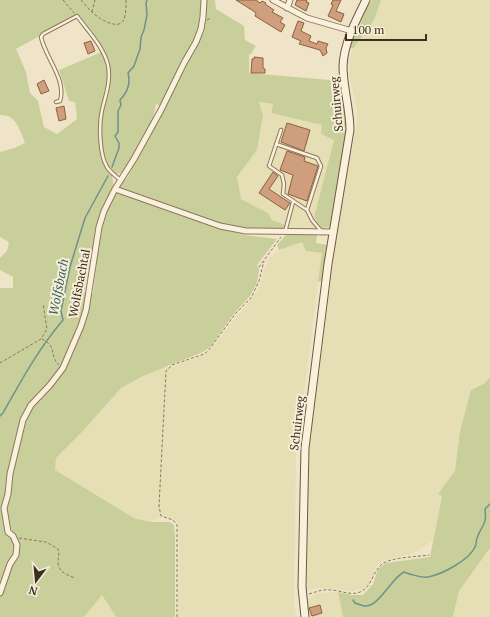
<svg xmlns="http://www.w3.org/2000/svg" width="490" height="617" viewBox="0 0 490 617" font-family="'PT Serif',serif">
<rect width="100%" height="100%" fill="#f0e4c8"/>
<!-- farmland -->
<path fill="#e6deb5" d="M381,0H490V377L485,383L471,390L460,431L455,471L438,494L442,495L433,541L412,554L385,560L380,563L376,567L369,584L363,589L353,591L318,588L306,591L308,458L338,225L357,123V109L349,74V60L353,49L374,20Z
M258,102L273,104L271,113L323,125L334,140L314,217L322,228L290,229L285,225L272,220L268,213L241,199L237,177L257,150Z
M302,242L322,253L296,456L294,604L296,617H178L179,537L177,521L164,516L150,522L134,518L55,471L56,458L83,431L121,388L145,375L165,367H171L207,354L235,318L250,301L259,288L264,269L268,260L279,250Z
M490,548V617H453L459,591Z
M338,592L343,617H309L306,600L317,593Z
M102,595L116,617H84L85,615Z"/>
<!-- green -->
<path fill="#c9cf9b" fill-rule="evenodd" d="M0,0H202V17L199,29L195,41L161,106L156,104L152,124L132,161L123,172L112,176L114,188L102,208L97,226L92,264L88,271L84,292L93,294L102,222L105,213L116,193L120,192L219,228L244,235L277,239L257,265L259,269L257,283L250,296L233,315L211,346L203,352L145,375L121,388L83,431L56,458L55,470L134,518L150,522H170L174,525L175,536V617H116L102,595L84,617H0V288H13V277L0,270V258L7,251L9,242L0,237V152L14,148L25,143C20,130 16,114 0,115ZM77,15L101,45L104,51L59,70L69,101L75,102L77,119L57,134L44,127L38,101L30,93L26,72L16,49Z
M205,0H215L216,9L244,26L245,40L256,46L251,54H249V73L341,81L347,121L346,136L330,227L322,228L314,217L334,140L321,134L322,125L271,113L273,104L259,102L263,115L257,150L237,177L241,199L268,213L272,220L285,225L283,229H245L220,224L120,188L119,185L127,178L183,68L198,43Z
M372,0H381L374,20L353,49L350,47L367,8Z
M286,235H317L316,243L327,245L322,281L318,282L322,253L306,251L302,242L279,250L277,245Z
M490,377V548L459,591L453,617H343L338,592L352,595H363L373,584L378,569L386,563L430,557L442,496L438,494L455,471L460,431L471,390L485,383Z"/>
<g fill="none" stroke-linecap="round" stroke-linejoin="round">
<!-- stream -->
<path stroke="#6f938a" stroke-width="1.5" d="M112,167L119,148V143L115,136L118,132V111L121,105L120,100C128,92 131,84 128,73L134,66L140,49L141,37L144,30L147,15L146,3L147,0
M0,416L3,413C21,381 39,348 63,320L61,311L70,267L85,218L108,176
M353,600L355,603C358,604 361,605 364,606C379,608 391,578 404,572C409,574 422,578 428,577C443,574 469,560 475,547C477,544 476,540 477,538C482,524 487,526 485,509L490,504"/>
</g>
<!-- building -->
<path fill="#cf9f7d" stroke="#8d5f41" d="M236,0H256L260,3L262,1L266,3L265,4L274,10L272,12L283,18L280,22L285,25L281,32L255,16L256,14L255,12Z
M297,0H307L306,2L309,3L306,11L295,5Z
M333,0H341L336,11L344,14L341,22L328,16L333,5L331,4Z
M298,21L304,23L301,31L311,36L309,41L317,44L318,41L328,44L326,48L327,53L323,56L320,50L299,44L301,41L292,37Z
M91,41L95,51L88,54L84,43Z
M254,57L263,58V68L265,69V73H251L252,59H254Z
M44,80L49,91L41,94L37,84Z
M64,106L66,119L59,121L56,108Z
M287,123L310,130L304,151L281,142Z
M287,151L305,157L304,161L318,166L307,201L288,194L293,175L280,170Z
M273,172L278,176L269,189L290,203L285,210L259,193Z
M320,605L322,613L312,616L309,608Z"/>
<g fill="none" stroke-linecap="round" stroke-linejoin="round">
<defs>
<path id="service" d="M56,102L60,101C67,80 45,57 41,37L43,34L77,16C88,31 103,46 108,65C111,81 106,94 102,110C99,124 99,154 107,167C110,172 116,176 120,180
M281,130L269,166L282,175L284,184L283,194L307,210L312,220L322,232
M276,144L317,158L321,166L307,210
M285,232L293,202"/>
<path id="minor" d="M273,0L307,18L352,31
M287,8L290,0
M115,189L220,226L246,231L332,232
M0,593L10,564L16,555L17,545L13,536L8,532L4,508L8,494L10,474L23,420L31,405L50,385L63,368L81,326L86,310L99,227L104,211L115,189L134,159L161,110L184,63L196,42L201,29L203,17L204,0"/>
<path id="secondary" d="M305,617L302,587L305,448L328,264L350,130C350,109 343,88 343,66C344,43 356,20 366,0"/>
</defs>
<!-- service casing -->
<use href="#service" stroke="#8d765c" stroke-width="4.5"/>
<!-- minor casing -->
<use href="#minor" stroke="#8d765c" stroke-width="7"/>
<!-- secondary casing -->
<use href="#secondary" stroke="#6f573f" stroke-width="9"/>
<!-- path -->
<path stroke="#8d765c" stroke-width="1" stroke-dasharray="3 2" stroke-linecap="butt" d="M63,0L74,13
M81,0C85,4 88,9 92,12C98,18 119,32 124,19C126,14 126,6 126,0
M92,12L95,0
M207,20L211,18
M259,267L281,237
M42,339C58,347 49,356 59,365
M0,363L41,339L47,329L43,304
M19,538L46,542L58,549C60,554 58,557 58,562C58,572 67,575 75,578
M309,594C316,592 322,589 330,590C340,590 351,596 360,592C372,587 372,573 381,565C389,557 417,557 429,555
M177,617V525L173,520L161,516L159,506L166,371L172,365L204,354L208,351L236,313L251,298L259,281L264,261"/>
<!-- service -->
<use href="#service" stroke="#faf1dc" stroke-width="2.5"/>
<!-- minor -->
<use href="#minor" stroke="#faf1dc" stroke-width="5"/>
<!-- secondary -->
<use href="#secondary" stroke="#faf1dc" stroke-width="7"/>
</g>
<g text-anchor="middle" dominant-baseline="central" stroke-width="4" stroke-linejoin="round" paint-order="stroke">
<!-- street labels -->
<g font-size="12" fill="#3d2e20" stroke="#f7eed8">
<text transform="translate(336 104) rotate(-95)">Schuirweg</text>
<text transform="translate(79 283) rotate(-79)">Wolfsbachtal</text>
<text transform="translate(297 423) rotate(-83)">Schuirweg</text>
</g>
<!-- water labels -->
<g font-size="13" font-style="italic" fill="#2f5d5a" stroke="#f7eed8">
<text transform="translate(58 287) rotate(-79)">Wolfsbach</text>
</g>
</g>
<!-- north arrow -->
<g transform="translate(36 581) rotate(196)" stroke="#f7eed8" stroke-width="3" paint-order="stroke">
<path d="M0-3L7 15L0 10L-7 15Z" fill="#3d2e20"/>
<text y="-6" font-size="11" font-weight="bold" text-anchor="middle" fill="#3d2e20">N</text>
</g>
<!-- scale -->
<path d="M346 34v6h80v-6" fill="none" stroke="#3d2e20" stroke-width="2"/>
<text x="352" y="34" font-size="12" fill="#3d2e20" stroke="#f7eed8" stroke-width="3" paint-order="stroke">100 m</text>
</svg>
